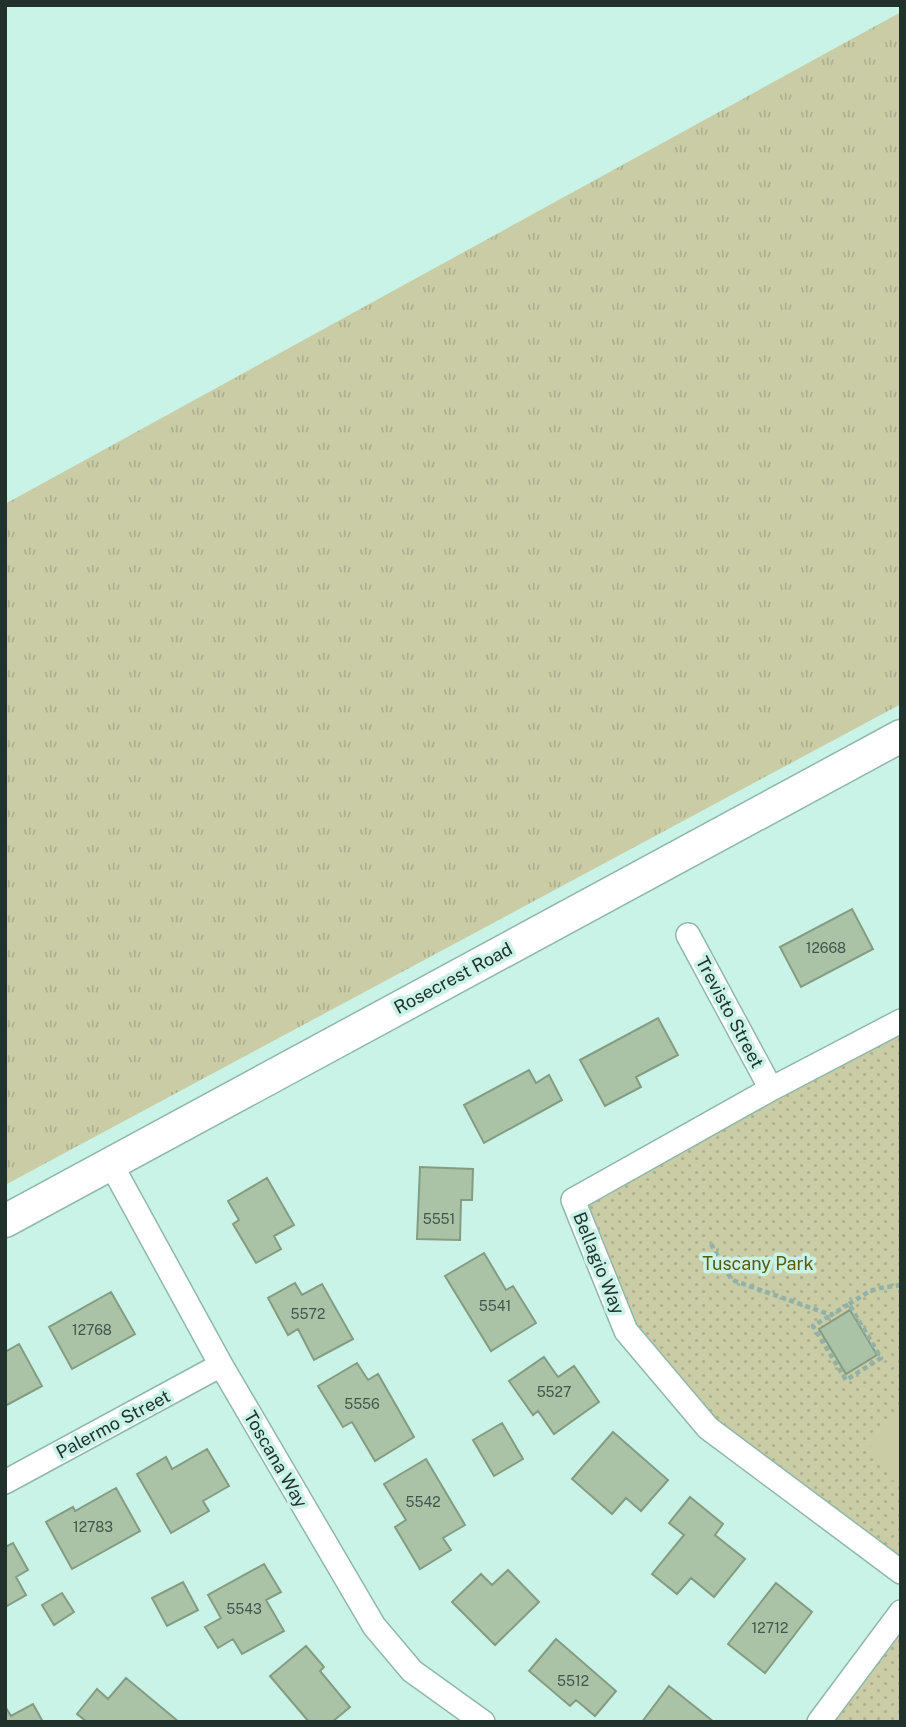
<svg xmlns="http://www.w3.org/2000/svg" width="906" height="1727" viewBox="0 0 906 1727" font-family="'Public Sans',sans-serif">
<defs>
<pattern id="grass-tufts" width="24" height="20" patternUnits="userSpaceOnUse" patternTransform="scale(1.75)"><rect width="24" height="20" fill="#c9cca4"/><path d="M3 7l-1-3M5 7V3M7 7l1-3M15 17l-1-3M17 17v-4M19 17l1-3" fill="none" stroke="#acb08e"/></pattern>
<pattern id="park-dots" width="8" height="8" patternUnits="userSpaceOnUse" patternTransform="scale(1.75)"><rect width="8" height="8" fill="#c9cca4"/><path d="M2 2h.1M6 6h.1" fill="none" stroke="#acb08e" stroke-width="1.8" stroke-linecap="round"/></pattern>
</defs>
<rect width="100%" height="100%" fill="#c9f3e6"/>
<!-- grass -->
<path fill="url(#grass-tufts)" d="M901,12V704L5,1185V504Z"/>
<!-- park -->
<path fill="url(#park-dots)" d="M901,1021V1572L708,1428L626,1331L574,1200Z
M901,1612V1722H819Z"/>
<!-- garden -->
<path fill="#c9cca4" d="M901,1415V1476L892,1481L865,1437Z"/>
<!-- building -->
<path fill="#aac3a7" stroke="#849c81" stroke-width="2" d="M852,909L873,949L801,987L780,947Z
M658,1018L678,1055L636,1077L641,1087L605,1106L580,1060Z
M529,1070L536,1083L549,1075L562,1100L484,1143L464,1105Z
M420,1167L473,1169L472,1200H461L460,1240L417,1239Z
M267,1178L294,1225L274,1236L281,1249L256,1263L233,1224L239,1220L228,1201Z
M484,1253L506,1290L513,1286L536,1323L491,1351L445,1276Z
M295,1283L302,1295L322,1284L353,1339L314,1360L298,1329L288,1335L268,1298Z
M111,1292L135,1334L72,1369L49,1327Z
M850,1310L877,1355L846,1374L819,1329Z
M19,1344L42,1386L5,1406V1352Z
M544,1357L558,1377L574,1366L599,1402L554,1434L538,1411L533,1415L509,1381Z
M357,1363L368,1380L378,1374L414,1437L375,1461L352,1422L343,1427L318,1386Z
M502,1423L523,1459L494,1476L473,1440Z
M613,1432L668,1480L641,1511L626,1498L612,1514L572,1479Z
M207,1449L229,1486L203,1501L209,1511L171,1533L137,1474L166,1457L172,1469Z
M426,1459L465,1525L443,1538L451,1550L420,1569L395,1527L406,1520L384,1484Z
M116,1488L140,1531L72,1569L46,1522L73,1507L75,1511Z
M690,1497L723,1524L715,1535L745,1559L714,1597L691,1578L677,1594L652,1574L684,1535L669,1523Z
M13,1543L28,1570L16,1577L26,1595L5,1607V1547Z
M264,1564L281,1592L266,1600L284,1631L242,1654L233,1639L218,1648L205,1627L221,1618L208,1595Z
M508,1570L539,1602L495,1645L452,1602L481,1574L492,1585Z
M183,1582L198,1610L167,1626L152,1598Z
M776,1583L812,1612L765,1673L728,1644Z
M62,1593L74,1612L54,1625L42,1605Z
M556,1639L616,1691L595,1716L576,1700L570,1706L529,1671Z
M306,1646L324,1667L320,1671L350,1707L332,1722H309L270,1676Z
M126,1678L179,1722H87L77,1714L97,1689L108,1699Z
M669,1686L714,1722H642Z
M33,1704L43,1722H5V1706L11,1716Z"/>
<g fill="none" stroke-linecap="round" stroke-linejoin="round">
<defs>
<path id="street" d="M688,935L771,1089
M901,1021L771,1089L573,1200L626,1331L708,1428L901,1572
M111,1164L221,1365L374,1626L412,1671L483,1722
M5,1482L221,1365
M819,1722L901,1612"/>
<path id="secondary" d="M5,1221L901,736"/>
</defs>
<!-- street casing -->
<use href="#street" stroke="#8fb8ab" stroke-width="26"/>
<!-- secondary casing -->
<use href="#secondary" stroke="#8fb8ab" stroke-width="35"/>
<!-- path -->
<path stroke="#91b2a8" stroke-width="4.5" stroke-dasharray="5 3.5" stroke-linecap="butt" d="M711,1244L730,1277L735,1281L831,1315L849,1304L881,1358L846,1380L813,1326L831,1315
M849,1304L870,1291L880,1288L901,1285"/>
<!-- street -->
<use href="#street" stroke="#fff" stroke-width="23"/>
<!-- secondary -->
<use href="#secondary" stroke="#fff" stroke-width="32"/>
</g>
<g text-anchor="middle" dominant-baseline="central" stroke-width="7" stroke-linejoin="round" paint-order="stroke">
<!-- number labels -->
<g font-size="14" fill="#43564c">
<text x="826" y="948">12668</text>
<text x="439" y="1219">5551</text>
<text x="495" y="1306">5541</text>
<text x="308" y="1314">5572</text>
<text x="92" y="1330">12768</text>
<text x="554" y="1392">5527</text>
<text x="362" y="1404">5556</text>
<text x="423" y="1502">5542</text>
<text x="93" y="1527">12783</text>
<text x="244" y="1609">5543</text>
<text x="770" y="1628">12712</text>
<text x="573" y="1681">5512</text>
</g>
<!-- street labels -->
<g font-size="18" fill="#21322d" stroke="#c9f3e6">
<text transform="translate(453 978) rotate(-28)">Rosecrest Road</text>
<text transform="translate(730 1012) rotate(62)">Trevisto Street</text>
<text transform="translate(599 1263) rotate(68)">Bellagio Way</text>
<text transform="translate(113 1424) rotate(-28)">Palermo Street</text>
<text transform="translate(276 1459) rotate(60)">Toscana Way</text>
</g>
<!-- park labels -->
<g font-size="18" fill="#595b0d" stroke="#c9f3e6">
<text x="758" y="1263">Tuscany Park</text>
</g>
</g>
<!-- border -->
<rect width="906" height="1727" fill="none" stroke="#21322d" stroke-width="14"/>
</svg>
